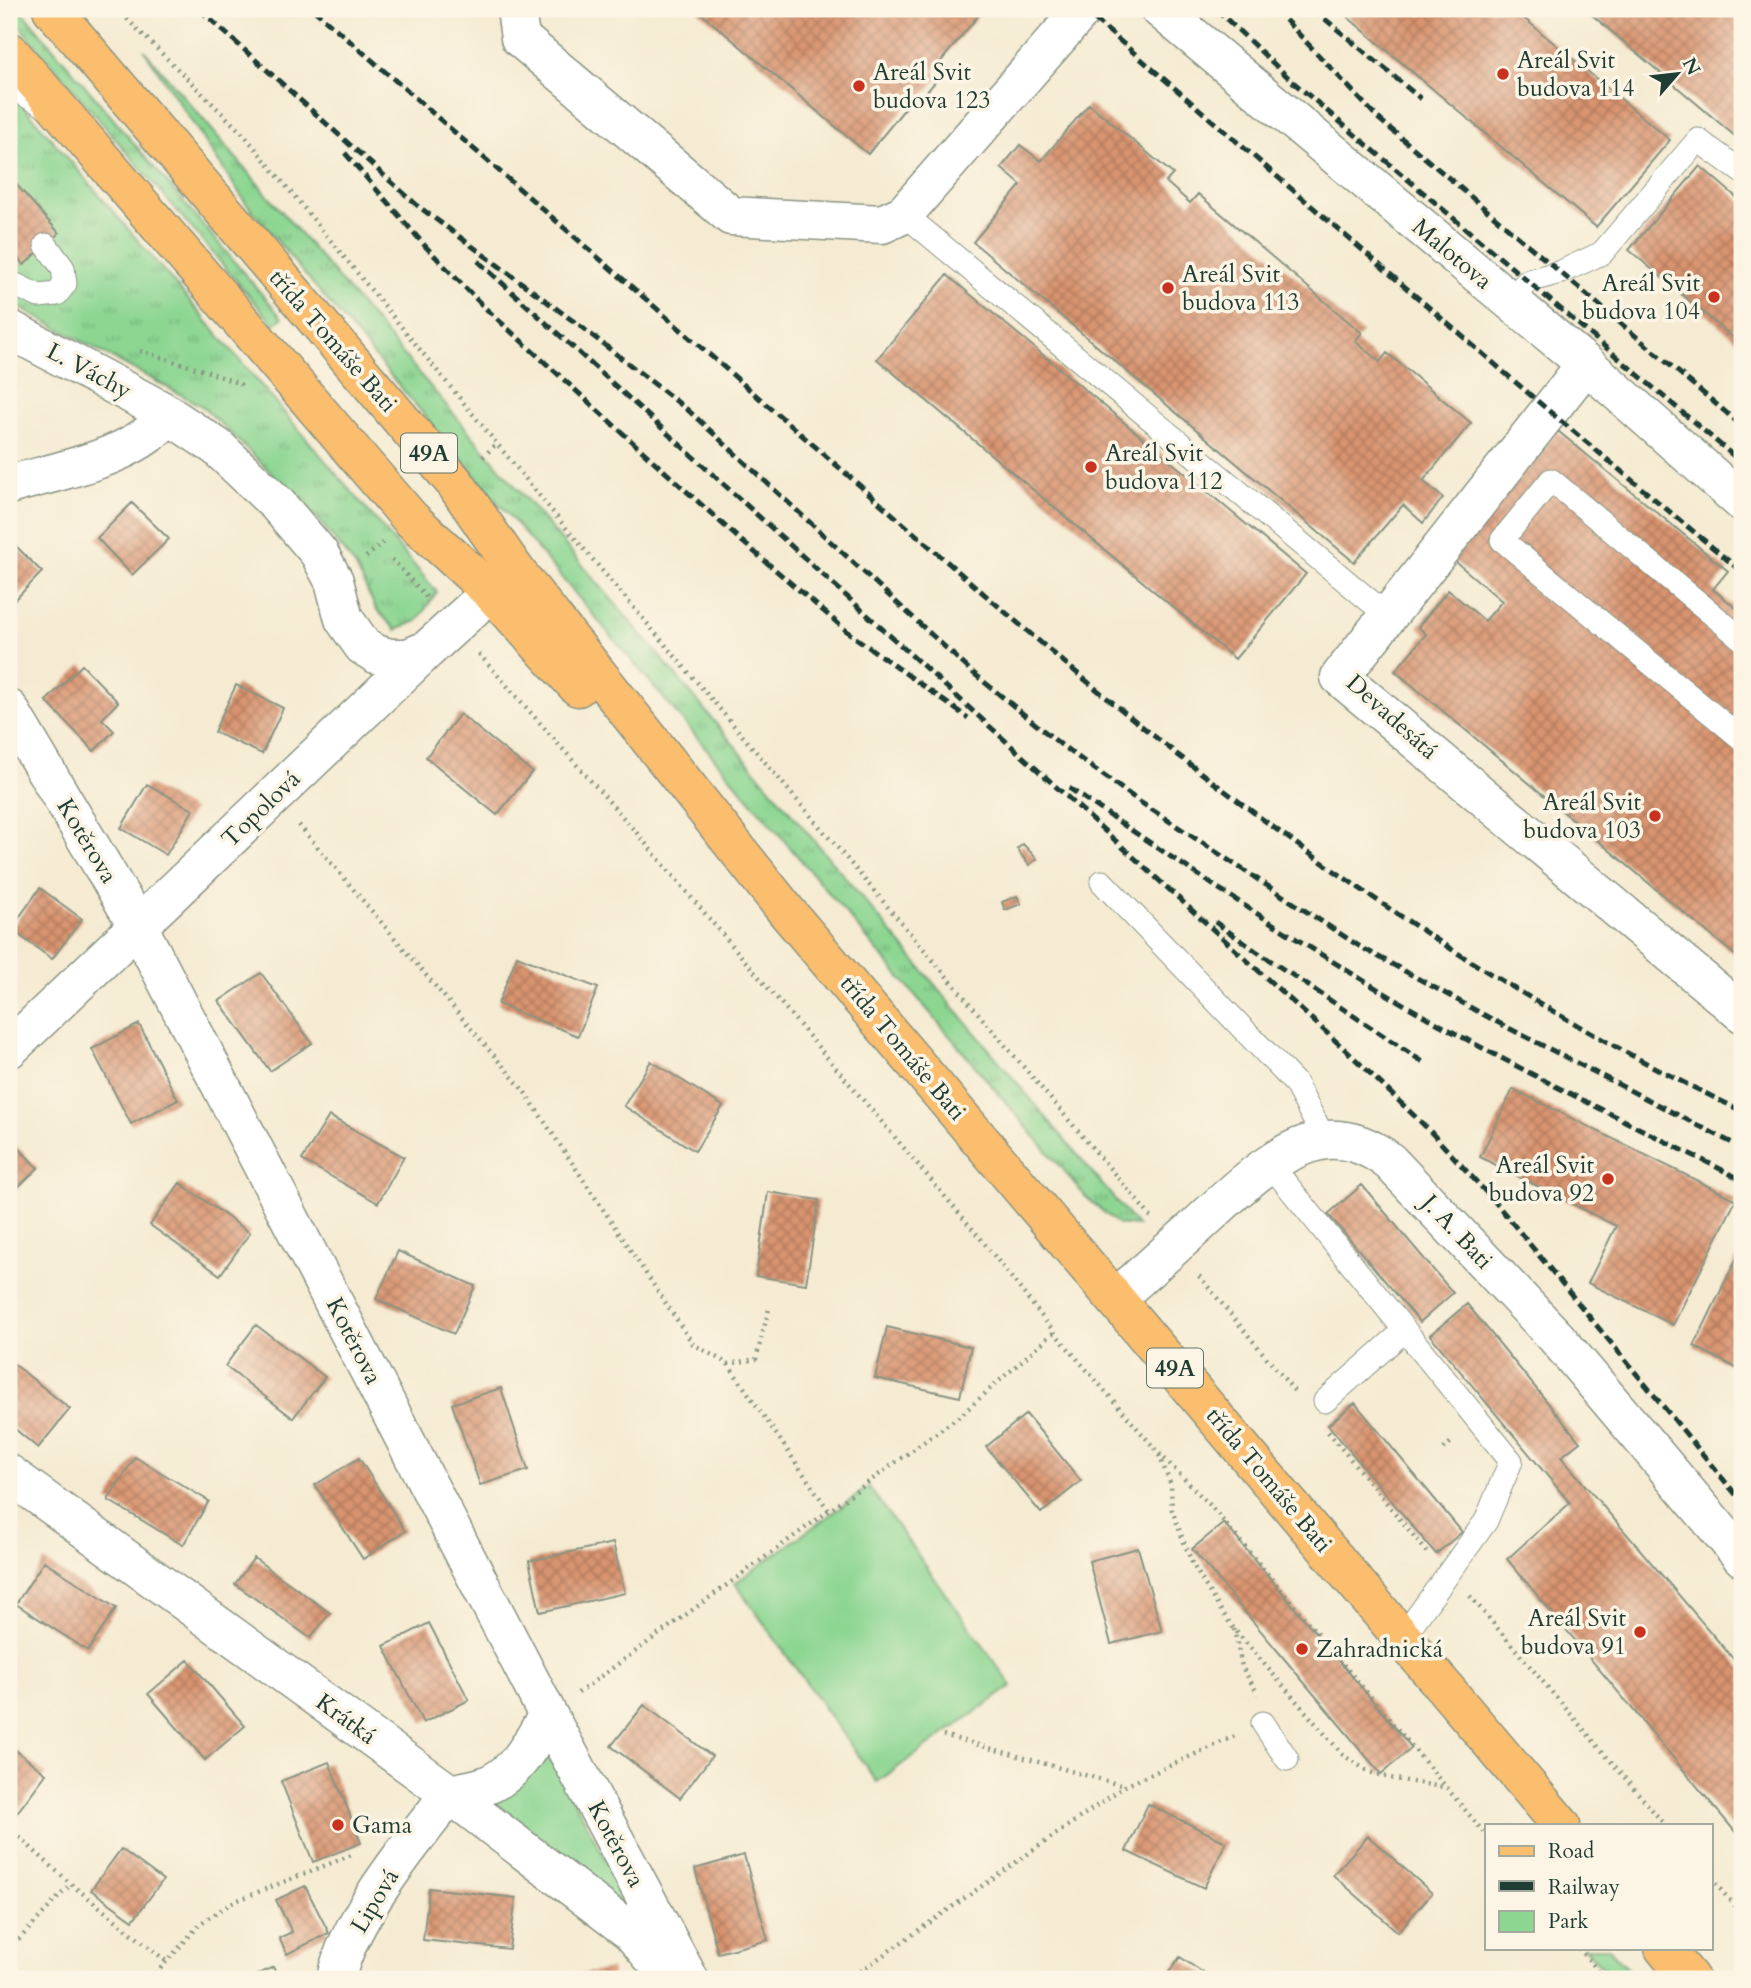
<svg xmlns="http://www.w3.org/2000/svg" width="1751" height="1988" viewBox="0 0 1751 1988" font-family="Cardo,serif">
<defs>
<pattern id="grass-tufts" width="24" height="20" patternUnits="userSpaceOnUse" patternTransform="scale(1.75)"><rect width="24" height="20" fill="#8cd692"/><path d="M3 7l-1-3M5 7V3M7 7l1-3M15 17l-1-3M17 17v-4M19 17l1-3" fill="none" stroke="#72af78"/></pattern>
<pattern id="building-cross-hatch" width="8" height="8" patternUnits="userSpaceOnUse" patternTransform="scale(1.75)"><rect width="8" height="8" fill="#d99470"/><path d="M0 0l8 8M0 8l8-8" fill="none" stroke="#af7a5d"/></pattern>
</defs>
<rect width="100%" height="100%" fill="#fcf5e5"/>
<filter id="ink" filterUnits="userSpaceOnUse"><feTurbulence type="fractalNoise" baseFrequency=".0143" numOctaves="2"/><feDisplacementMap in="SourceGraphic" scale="14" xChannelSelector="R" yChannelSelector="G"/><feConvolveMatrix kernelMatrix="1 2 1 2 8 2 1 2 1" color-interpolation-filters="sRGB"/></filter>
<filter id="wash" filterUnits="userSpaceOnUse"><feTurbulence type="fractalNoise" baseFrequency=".00686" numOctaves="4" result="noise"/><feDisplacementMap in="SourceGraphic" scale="28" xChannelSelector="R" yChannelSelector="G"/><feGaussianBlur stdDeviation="1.57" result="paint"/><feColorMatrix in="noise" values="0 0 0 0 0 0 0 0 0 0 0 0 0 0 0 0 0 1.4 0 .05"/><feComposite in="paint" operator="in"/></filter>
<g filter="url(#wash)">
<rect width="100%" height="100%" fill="#f5ebd2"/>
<!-- grass -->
<path fill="url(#grass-tufts)" stroke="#568a63" stroke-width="2" d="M9,9H20L282,318L274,325L9,14Z
M144,50L646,640L1137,1226L1118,1224L1086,1197L292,259L246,203Z
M9,89L437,592L417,621L396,630L376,609L356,567L313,513L202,406L9,302Z
M1585,1948H1609L1637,1979H1612Z"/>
<!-- green -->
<path fill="#8cd692" stroke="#568a63" stroke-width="2" d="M869,1487L1012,1686L877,1782L735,1583Z
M547,1751L638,1919L495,1811L497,1799Z"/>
<g id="blocks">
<!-- building -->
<path fill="url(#building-cross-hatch)" d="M696,9H979L982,11L933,71L940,76L920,100L915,96L868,154Z
M1338,9H1513L1670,140L1596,227Z
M1585,9H1742V142Z
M1089,104L1173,174L1166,182L1190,203L1198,194L1362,333L1355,341L1380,362L1387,353L1471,423L1423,481L1443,498L1423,523L1403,505L1354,562L973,242L1021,185L1001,168L1020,145L1041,161Z
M1700,166L1742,202V345L1629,250Z
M9,176L59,233L24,265L9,249Z
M947,275L1306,574L1235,659L877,359Z
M1558,431L1728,571L1713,589L1742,613V961L1395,671L1426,634L1418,627L1448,590L1485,621L1502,601L1451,558Z
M132,503L169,539L132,575L97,538Z
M9,539L42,572L9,606Z
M82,665L118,702L102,719L114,731L94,751L46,701Z
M236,685L283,708L262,754L214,732Z
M460,714L532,772L497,815L426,757Z
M147,784L193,810L166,855L121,828Z
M1023,844L1037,859L1029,865L1017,849Z
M40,888L82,919L52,959L11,929Z
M1017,896L1021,904L1005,910L1002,902Z
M517,956L598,988L578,1036L498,1004Z
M261,973L312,1043L270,1071L219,1001Z
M139,1024L178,1100L131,1124L92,1049Z
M651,1061L723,1106L695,1151L624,1106Z
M1513,1089L1736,1200L1673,1325L1588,1283L1616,1226L1480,1157Z
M329,1116L404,1157L378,1203L302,1160Z
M9,1138L38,1168L9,1196Z
M180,1183L250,1233L220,1275L150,1225Z
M1362,1185L1453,1293L1420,1322L1328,1214Z
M768,1192L819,1200L806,1284L756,1276Z
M1742,1247V1371L1694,1346Z
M398,1251L475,1286L454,1334L376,1299Z
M1467,1304L1580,1442L1561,1457L1742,1669V1840L1507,1559L1570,1503L1430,1335Z
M256,1325L325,1377L293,1418L225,1366Z
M887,1327L971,1347L960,1397L875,1378Z
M9,1360L70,1409L38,1448L9,1424Z
M501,1388L528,1470L480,1485L452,1404Z
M1355,1403L1462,1532L1436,1554L1328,1425Z
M1026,1414L1081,1481L1041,1513L986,1447Z
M135,1457L209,1501L183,1545L108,1500Z
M359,1458L405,1531L363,1559L315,1485Z
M1224,1523L1412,1748L1381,1774L1192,1549Z
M613,1543L625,1593L540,1612L529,1561Z
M1138,1548L1162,1631L1111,1644L1089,1561Z
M254,1558L330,1613L310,1638L235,1584Z
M44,1561L116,1608L88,1651L16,1604Z
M429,1623L469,1700L423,1723L384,1646Z
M188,1660L245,1726L205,1760L148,1694Z
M644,1705L712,1756L680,1798L611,1746Z
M9,1745L46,1774L16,1814L9,1808Z
M329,1762L361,1843L313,1862L281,1781Z
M1148,1804L1226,1842L1204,1888L1126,1851Z
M1368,1836L1432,1893L1398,1932L1333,1875Z
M121,1849L163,1880L133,1920L91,1890Z
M744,1855L768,1940L718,1953L695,1869Z
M305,1886L329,1933L287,1954L279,1938L292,1932L276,1900Z
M429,1888L516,1898L509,1949L423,1940Z
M1180,1957L1212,1979H1164Z
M273,1967L279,1979H249Z
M611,1969L613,1979H561V1977Z"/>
</g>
</g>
<g filter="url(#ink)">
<use href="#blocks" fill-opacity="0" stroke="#8a9483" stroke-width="2"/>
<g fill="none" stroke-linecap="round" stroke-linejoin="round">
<defs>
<path id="lane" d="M9,87L46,106
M904,214L1388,616
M9,282L39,296L57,294L65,284L63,268L46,245
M1508,301L1528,281L1561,272L1602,253L1698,140L1742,172
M1742,639L1551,480L1502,540L1742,739
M1102,882L1295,1083L1325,1140
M1270,1164L1511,1461L1486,1521L1402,1638
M1325,1401L1405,1330
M1263,1723L1287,1759"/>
<path id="street" d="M516,9L520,38L731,216L882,224L904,214L1083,9
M1160,9L1586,364L1742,502
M9,329L161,410L217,447L277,504L319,553L334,581L344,619L363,646L376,654L390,658H408L427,650
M1586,364L1340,677L1742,1013
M9,485C56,471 140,457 168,414
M9,709L138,926L548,1715L689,1979
M9,1049L427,650L515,570
M1116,1298C1143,1274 1170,1250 1197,1226C1230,1196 1279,1145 1326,1140C1351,1138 1371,1147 1390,1162L1556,1337L1742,1557
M9,1474L450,1794L631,1932L670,1978
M450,1794C463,1791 480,1789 492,1783C520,1769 533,1740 548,1715
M336,1979C348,1919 412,1843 450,1794"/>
<path id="primary" d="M52,9L455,483L515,570L787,912L1561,1825
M9,51L411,519L491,592L578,687
M1664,1948L1690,1979"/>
</defs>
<!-- lane casing -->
<use href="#lane" stroke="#8a9483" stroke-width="25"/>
<!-- street casing -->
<use href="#street" stroke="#8a9483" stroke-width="41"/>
<!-- primary casing -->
<use href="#primary" stroke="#8a9483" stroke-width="41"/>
<!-- path -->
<path stroke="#8a9483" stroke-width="4.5" stroke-dasharray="2 5" stroke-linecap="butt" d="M117,9L245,136L561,522L1151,1217
M140,351L206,371L240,384L243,389
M483,457L497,443
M366,557L383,543
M392,559L428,599
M479,654L635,831L981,1239L1054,1332L1157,1451L1209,1504L1487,1836
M299,825L524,1091L693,1344L728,1364L756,1359L769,1309
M1199,1276L1296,1393
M728,1364L829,1511
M1328,1432L1427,1552
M1444,1449L1453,1440
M1159,1455L1171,1485L1172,1510L1182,1537L1192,1563L1214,1600L1234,1629L1343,1755L1369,1772L1390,1778L1447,1788
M1470,1596L1665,1825
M1234,1629L1242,1667L1258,1694
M578,1693L961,1415L1054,1332
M943,1735L1124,1786
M9,1828L71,1884L166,1961
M1711,1878L1742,1915
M1579,1948L1605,1979
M9,1950L71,1884
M151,1979L201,1923L233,1902L354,1854
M849,1979L1125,1786L1235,1736"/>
<!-- lane -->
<use href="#lane" stroke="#fff" stroke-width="23"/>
<!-- street -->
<use href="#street" stroke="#fff" stroke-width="38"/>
<!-- primary -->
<use href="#primary" stroke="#fbbd6e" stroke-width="38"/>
<!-- rail -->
<path stroke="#1f3d34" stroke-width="5" stroke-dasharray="10 5" stroke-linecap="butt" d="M199,9L418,206L584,329L689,411L972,672L1060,744L1140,802L1359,946L1497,1022L1742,1148
M313,9C487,160 660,312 834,463C935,551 1035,640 1139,724C1322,871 1530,1011 1742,1111
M1083,9L1549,411L1742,572
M1216,9L1293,82L1742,463
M1275,9L1379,119L1742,426
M1313,9L1421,99
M345,153L426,247L484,307L737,537L849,633L968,718
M478,261L1350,1054L1428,1129L1495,1202L1742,1502
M1069,788C1168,855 1268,923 1371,985C1491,1057 1618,1117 1742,1180
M1215,922L1256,951L1426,1064"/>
</g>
</g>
<!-- markers -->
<g fill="#c8321e" stroke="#fcf5e5" stroke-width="2.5">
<circle cx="1503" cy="74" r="7"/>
<circle cx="859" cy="86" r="7"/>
<circle cx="1168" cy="288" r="7"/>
<circle cx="1714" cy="297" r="7"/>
<circle cx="1091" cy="467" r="7"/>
<circle cx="1655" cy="816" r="7"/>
<circle cx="1608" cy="1179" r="7"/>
<circle cx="1640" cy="1632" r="7"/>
<circle cx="1302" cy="1649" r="7"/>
<circle cx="338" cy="1825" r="7"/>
</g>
<g text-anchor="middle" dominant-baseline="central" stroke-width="7" stroke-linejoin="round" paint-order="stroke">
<!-- shield labels -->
<g fill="#fcf5e5" stroke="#617469" stroke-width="2">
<rect x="401" y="433.5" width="56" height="39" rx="5"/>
<rect x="1147" y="1348.5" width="56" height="39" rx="5"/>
</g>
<g font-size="23" font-weight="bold" fill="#1f3d34">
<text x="429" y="453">49A</text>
<text x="1175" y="1368">49A</text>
</g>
<!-- poi labels -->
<g font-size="24" fill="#1f3d34" stroke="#fcf5e5" text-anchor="start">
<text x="1517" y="60">Areál Svit<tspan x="1517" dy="28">budova 114</tspan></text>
<text x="873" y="72">Areál Svit<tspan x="873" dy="28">budova 123</tspan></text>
<text x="1182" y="274">Areál Svit<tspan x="1182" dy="28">budova 113</tspan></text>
<text x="1700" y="283" text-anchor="end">Areál Svit<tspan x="1700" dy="28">budova 104</tspan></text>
<text x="1105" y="453">Areál Svit<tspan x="1105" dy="28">budova 112</tspan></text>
<text x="1641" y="802" text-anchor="end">Areál Svit<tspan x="1641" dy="28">budova 103</tspan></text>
<text x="1594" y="1165" text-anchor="end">Areál Svit<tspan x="1594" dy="28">budova 92</tspan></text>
<text x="1626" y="1618" text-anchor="end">Areál Svit<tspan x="1626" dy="28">budova 91</tspan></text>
<text x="1316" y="1649">Zahradnická</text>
<text x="352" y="1825">Gama</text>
</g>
<!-- street labels -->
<g font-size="24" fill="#1f3d34" stroke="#fcf5e5">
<text transform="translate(1452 254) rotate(40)">Malotova</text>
<text transform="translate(333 341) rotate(49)">třída Tomáše Bati</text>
<text transform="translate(89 371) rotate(28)">L. Váchy</text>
<text transform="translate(1392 717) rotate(42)">Devadesátá</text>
<text transform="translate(261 809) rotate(-44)">Topolová</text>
<text transform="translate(87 841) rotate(59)">Kotěrova</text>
<text transform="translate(903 1048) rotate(50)">třída Tomáše Bati</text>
<text transform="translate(1457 1232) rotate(47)">J. A. Bati</text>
<text transform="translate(354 1341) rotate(63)">Kotěrova</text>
<text transform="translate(1269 1480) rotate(50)">třída Tomáše Bati</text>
<text transform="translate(346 1719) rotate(36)">Krátká</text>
<text transform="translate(616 1844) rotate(62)">Kotěrova</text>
<text transform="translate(375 1901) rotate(-59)">Lipová</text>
</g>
</g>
<!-- margin -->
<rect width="1751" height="1988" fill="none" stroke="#fcf5e5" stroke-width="35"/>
<!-- legend -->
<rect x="1485" y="1824" width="228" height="126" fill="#fcf5e5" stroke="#a4ab9e" stroke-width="2"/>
<rect x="1499" y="1846" width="35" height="10" fill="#fbbd6e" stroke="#a4ab9e" stroke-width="2"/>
<text x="1548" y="1858" font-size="21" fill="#1f3d34">Road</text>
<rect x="1499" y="1881" width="35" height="10" fill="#1f3d34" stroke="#a4ab9e" stroke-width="2"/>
<text x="1548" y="1894" font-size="21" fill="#1f3d34">Railway</text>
<rect x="1499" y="1911" width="35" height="21" fill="#8cd692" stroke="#a4ab9e" stroke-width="2"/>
<text x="1548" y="1928" font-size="21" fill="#1f3d34">Park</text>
<!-- north arrow -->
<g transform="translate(1677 74) rotate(62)" stroke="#fcf5e5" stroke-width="5" paint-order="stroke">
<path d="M0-5L12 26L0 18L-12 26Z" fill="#1f3d34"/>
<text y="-10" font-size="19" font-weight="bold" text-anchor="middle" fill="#1f3d34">N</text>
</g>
</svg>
